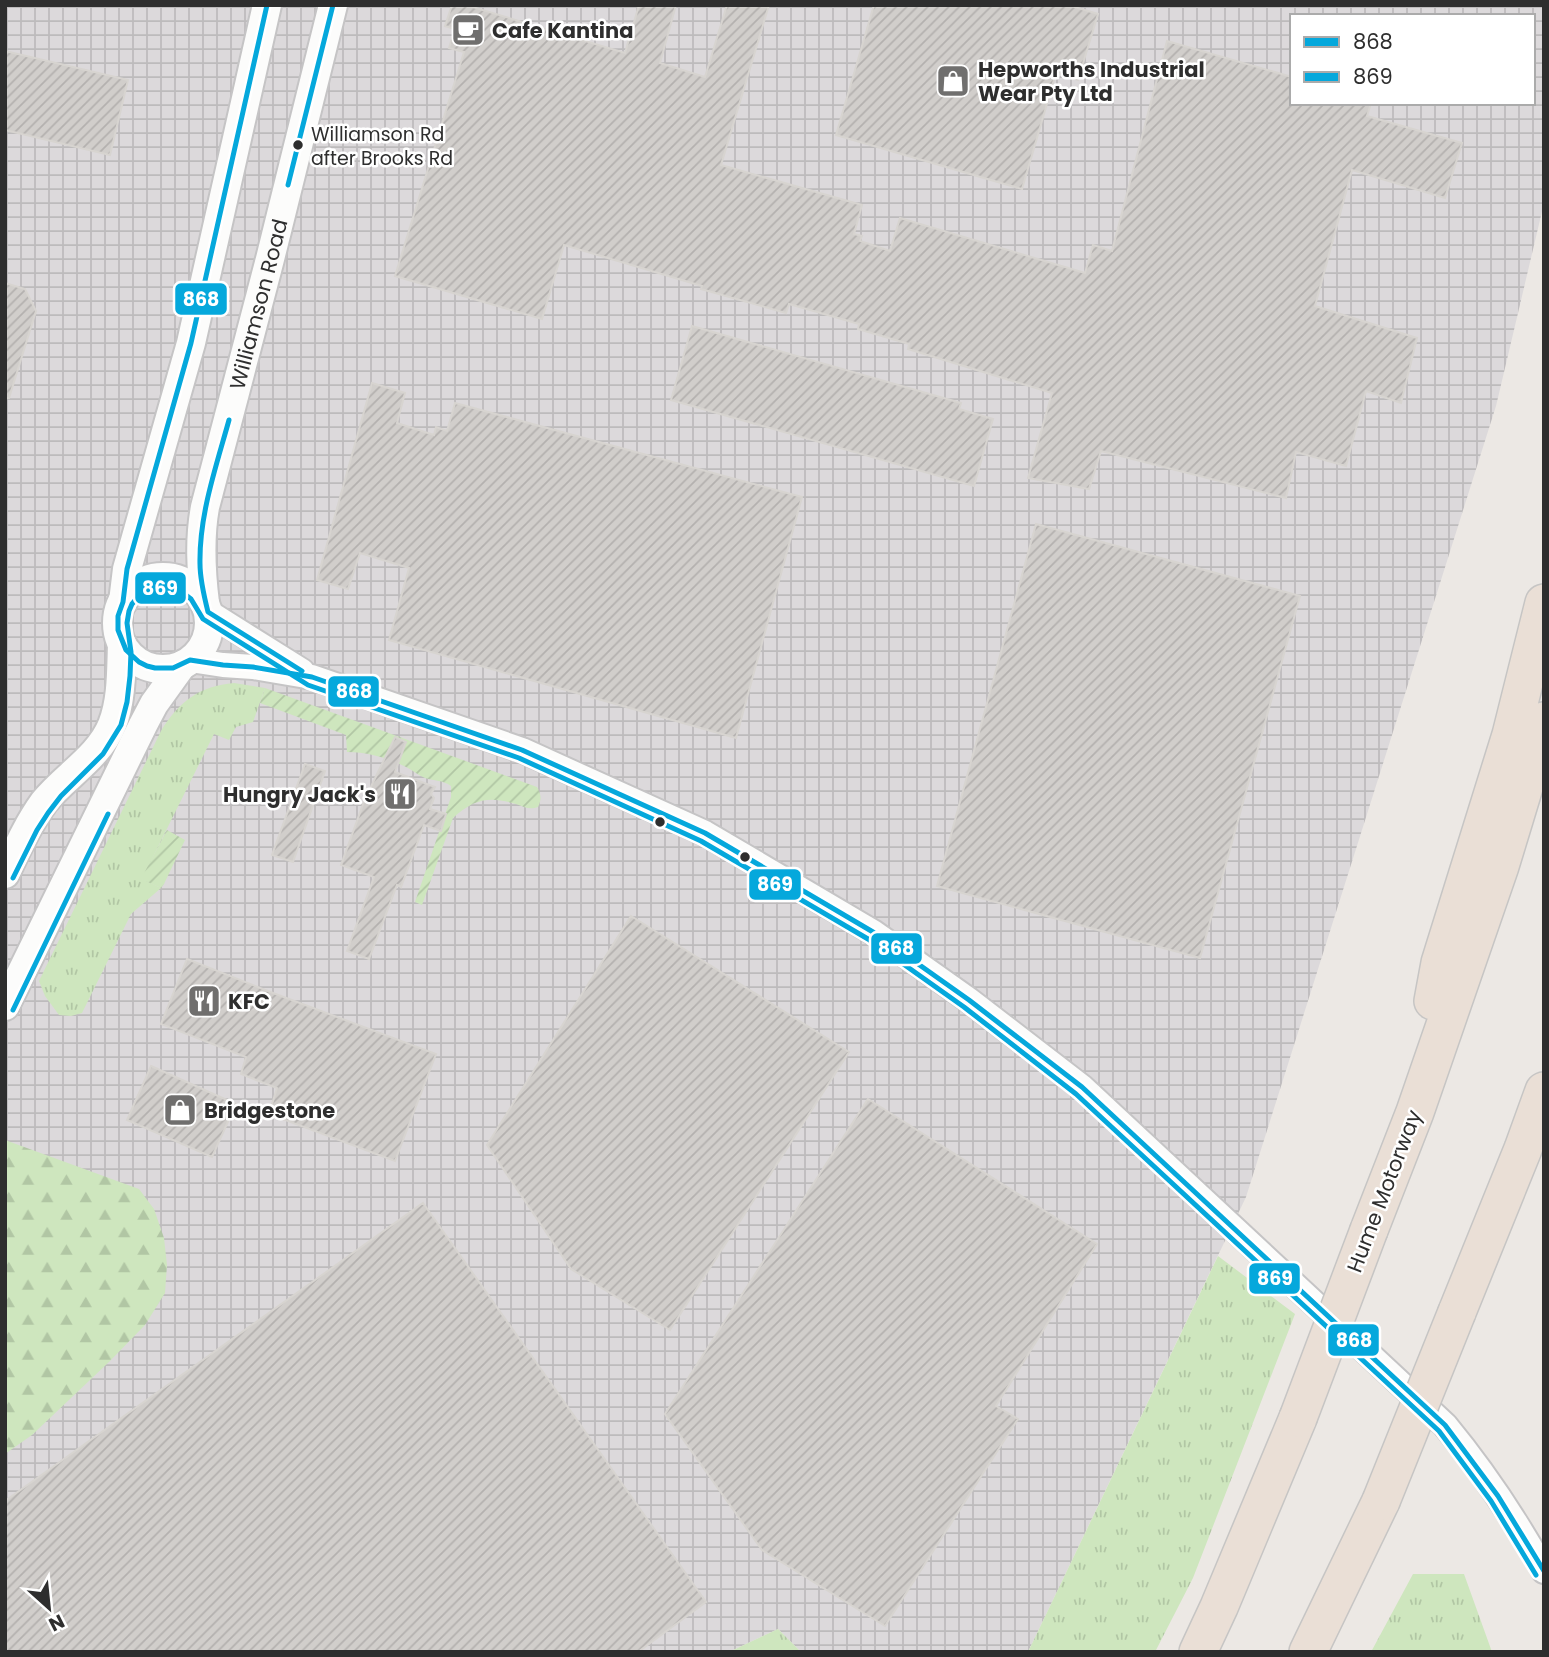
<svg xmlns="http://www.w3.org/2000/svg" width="1549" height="1657" viewBox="0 0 1549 1657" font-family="Poppins,sans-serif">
<defs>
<pattern id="industrial-grid" width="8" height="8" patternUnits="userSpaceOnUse" patternTransform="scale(1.75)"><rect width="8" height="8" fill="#dcd9db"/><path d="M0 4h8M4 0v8" fill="none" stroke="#bdbbbc"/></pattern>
<pattern id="grass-tufts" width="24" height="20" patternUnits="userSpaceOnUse" patternTransform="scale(1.75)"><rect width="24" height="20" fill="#cee6be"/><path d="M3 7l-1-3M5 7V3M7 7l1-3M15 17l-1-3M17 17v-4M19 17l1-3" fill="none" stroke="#b1c6a4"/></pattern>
<pattern id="forest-firs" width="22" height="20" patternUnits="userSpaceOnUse" patternTransform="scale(1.75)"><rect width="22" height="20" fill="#cee6be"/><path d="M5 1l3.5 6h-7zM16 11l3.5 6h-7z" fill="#b1c6a4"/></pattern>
<pattern id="garden-furrows" width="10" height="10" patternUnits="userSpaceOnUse" patternTransform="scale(1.75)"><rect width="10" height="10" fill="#cee6be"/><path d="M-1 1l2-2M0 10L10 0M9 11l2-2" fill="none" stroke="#b1c6a4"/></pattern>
<pattern id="building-hatch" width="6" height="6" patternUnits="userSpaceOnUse" patternTransform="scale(1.75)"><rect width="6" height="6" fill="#d1cecb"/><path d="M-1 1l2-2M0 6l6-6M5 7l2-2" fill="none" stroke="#b4b1af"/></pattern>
</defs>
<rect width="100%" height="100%" fill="#ece8e4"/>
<!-- industrial -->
<path fill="url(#industrial-grid)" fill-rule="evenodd" d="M5,5H1544V203L1496,406L1246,1197L1028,1652H801L778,1629L729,1652H5ZM1292,16H1533V103H1292Z"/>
<!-- grass -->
<path fill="url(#grass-tufts)" d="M234,683L265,688L253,722L236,727L229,740L214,734L142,879L161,888L131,914L82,1013L71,1016L59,1015L45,996L39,981L161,731C179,701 200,686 234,683Z
M1218,1256L1295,1314L1193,1578L1155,1652H1028Z
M1413,1574H1464L1492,1652H1371Z
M778,1629L801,1652H729Z"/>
<!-- forest -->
<path fill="url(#forest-firs)" d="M5,1140L139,1189L154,1209L164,1238L167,1265L165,1293L145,1325L109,1362L32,1435L5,1454Z"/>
<!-- garden -->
<path fill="url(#garden-furrows)" d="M265,688L537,787C541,794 542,799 538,807C530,810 524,807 516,804C489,796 474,799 453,818L422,905L415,902L451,797V786C443,780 434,781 425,778C418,775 412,770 406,767C389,758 366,752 347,752L346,735L260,703Z
M167,830L185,840L164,884L161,888L141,879Z"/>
<!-- building -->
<path fill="url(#building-hatch)" stroke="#d7d4d0" stroke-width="2" d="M452,5H466L625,53L639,5H676L660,63L705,77L727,5H769L721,165L862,205L854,234L862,236L860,241L890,251L900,218L1085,273L1093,245L1112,251L1167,41L1292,77V103H1371L1367,116L1462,143L1445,198L1352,170L1315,306L1417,338L1401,403L1366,391L1346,466L1296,452L1286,498L1101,451L1089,489L1028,478L1052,393L908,349L909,344L858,329L859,324L789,304L786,313L701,289L702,286L564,245L542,319L395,276L464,52L449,48L455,29L445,26Z
M874,5H1068L1098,14L1078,80L1056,73L1022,189L836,135Z
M5,51L128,80L110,155L5,130Z
M5,283L25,289L36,311L9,398H5Z
M692,326L961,403L959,409L993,419L974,486L671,400Z
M372,383L405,393L397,423L434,435L436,427L447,431L455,403L802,497L736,738L389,640L409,568L360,553L348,589L317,580Z
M1036,524L1300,596L1200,958L937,886Z
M395,737L406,742L395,772L435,787L431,794L434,798L430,809L446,814L441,831L424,825L401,887L397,885L369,959L347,951L374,877L341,865L365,799Z
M305,764L325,771L293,862L272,855Z
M631,916L849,1052L670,1330L571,1269L487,1145Z
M187,959L273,993L436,1054L395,1161L269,1114L277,1088L241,1074L246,1057L161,1024Z
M151,1066L236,1104L212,1157L127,1120Z
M868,1099L1097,1244L996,1406L1018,1419L885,1626L762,1550L665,1414Z
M423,1203L706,1602L638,1652H5V1501Z"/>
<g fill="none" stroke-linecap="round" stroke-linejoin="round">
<defs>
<path id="tertiary" d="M208,612L302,671
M190,660L223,665L253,667L312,677L522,750L705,833L873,932L969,1000L1082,1087L1445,1425C1483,1471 1515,1519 1544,1571"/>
<g id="secondary">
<circle cx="163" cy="623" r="46"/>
<path d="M123,602L127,569L191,343L267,5"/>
<path id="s1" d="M205,603C201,571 199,540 205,507L270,259L333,5"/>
<path d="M5,874C17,849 28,824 44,802C65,776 99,757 112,725C122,700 121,670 122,644"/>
<path d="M5,1006L143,725L154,704L182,665"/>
</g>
<path id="motorway" d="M1433,1001L1440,963L1511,735L1544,603
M1369,1230L1415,1112L1500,866L1544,721
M1457,1312L1523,1149L1544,1091
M1198,1652L1219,1607L1298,1418
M1308,1652L1381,1501"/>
</defs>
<!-- tertiary casing -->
<use href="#tertiary" stroke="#c5c4c5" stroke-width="28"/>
<!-- secondary casing -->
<use href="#secondary" stroke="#c5c4c5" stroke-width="32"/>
<!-- motorway casing -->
<use href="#motorway" stroke="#c6c5c4" stroke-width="40"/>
<!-- tertiary -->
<use href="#tertiary" stroke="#fcfcfb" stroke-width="24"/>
<!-- secondary -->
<use href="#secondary" stroke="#fcfcfb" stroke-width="28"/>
<!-- motorway -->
<use href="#motorway" stroke="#eadfd6" stroke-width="37"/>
<defs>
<path id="motorway-bridge" d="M1298,1418L1369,1230
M1381,1501L1457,1312"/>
</defs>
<!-- motorway-bridge casing -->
<use href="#motorway-bridge" stroke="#c6c5c4" stroke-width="40" stroke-linecap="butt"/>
<!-- motorway-bridge -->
<use href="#motorway-bridge" stroke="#eadfd6" stroke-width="37"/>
<defs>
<path id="bus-1" d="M267,5L191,343L127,569L123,602L118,616V630L126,650L139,662L147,666L155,668H173L190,660L223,665L253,667L312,677L522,750L705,833L873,932L969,1000L1082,1087L1445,1425L1498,1496L1544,1571
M288,185L333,5
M229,420C216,467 199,515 200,564C200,580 204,596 208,612L302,671"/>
<path id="bus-2" d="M13,878L37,830L48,813L61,796L103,754L121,725L127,702L130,676L131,652L127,623L129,611L132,604L138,597L152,589L169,587L178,589L191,599L203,619L308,685L519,758L701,841L868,939L964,1007L1076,1094L1439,1431L1491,1501L1536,1575
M13,1010L108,814"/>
</defs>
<!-- bus-1 casing -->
<use href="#bus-1" stroke="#fff" stroke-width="10"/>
<!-- bus-2 casing -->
<use href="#bus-2" stroke="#fff" stroke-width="10"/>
<!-- bus-1 -->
<use href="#bus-1" stroke="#05a8dc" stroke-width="5"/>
<!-- bus-2 -->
<use href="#bus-2" stroke="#05a8dc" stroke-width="5"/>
</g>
<!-- icons -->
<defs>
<symbol id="cafe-square" viewBox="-11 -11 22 22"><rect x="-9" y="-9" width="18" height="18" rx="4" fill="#706f6e" stroke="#fff"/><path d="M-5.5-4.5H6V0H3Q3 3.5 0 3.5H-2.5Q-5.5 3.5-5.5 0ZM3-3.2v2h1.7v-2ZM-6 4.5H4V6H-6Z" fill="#fff"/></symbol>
<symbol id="shop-square" viewBox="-11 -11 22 22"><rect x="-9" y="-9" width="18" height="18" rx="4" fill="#706f6e" stroke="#fff"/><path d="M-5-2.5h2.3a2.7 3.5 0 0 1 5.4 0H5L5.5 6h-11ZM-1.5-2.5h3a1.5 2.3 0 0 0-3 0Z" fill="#fff"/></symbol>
<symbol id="restaurant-square" viewBox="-11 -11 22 22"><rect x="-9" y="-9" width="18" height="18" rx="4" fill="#706f6e" stroke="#fff"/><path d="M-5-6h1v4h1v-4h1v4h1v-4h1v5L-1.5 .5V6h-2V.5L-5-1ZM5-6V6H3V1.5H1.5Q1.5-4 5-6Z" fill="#fff"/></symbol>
</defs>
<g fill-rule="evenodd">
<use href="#cafe-square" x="449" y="11" width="38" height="38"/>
<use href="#shop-square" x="934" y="62" width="38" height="38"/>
<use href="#restaurant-square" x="381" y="775" width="38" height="38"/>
<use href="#restaurant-square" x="185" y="982" width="38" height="38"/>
<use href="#shop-square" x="161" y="1091" width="38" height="38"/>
</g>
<!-- markers -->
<g fill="#2e2e2e" stroke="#fff" stroke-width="2.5">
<circle cx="298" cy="145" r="6"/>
<circle cx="660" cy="822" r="6"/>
<circle cx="745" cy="857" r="6"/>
</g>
<g text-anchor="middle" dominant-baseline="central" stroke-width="5" stroke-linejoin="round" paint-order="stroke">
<!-- bus labels -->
<g font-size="19" fill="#2e2e2e" stroke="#fff" text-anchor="start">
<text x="311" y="134">Williamson Rd<tspan x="311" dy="24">after Brooks Rd</tspan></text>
</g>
<!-- poi labels -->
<g font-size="21" font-weight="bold" fill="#2e2e2e" stroke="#fff" text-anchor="start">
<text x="492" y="30">Cafe Kantina</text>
<text x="978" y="69">Hepworths Industrial<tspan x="978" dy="24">Wear Pty Ltd</tspan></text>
<text x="376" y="794" text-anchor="end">Hungry Jack's</text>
<text x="228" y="1001">KFC</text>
<text x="204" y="1110">Bridgestone</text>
</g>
<!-- street labels -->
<g font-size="21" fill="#2e2e2e" stroke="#fff">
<text stroke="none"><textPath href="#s1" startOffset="306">Williamson Road</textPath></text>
<text transform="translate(1384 1191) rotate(-69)">Hume Motorway</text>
</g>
</g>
<g stroke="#fff" stroke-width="2.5">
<rect x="174" y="282" width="54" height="34" rx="7" fill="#05a8dc"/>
<rect x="134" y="571" width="53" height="34" rx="7" fill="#05a8dc"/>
<rect x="327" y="675" width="53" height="33" rx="7" fill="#05a8dc"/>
<rect x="748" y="868" width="54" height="33" rx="7" fill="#05a8dc"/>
<rect x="870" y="932" width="53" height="33" rx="7" fill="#05a8dc"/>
<rect x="1248" y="1262" width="53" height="33" rx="7" fill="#05a8dc"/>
<rect x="1327" y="1323" width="53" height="34" rx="7" fill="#05a8dc"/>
</g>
<g font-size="19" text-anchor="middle" font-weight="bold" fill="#fff">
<text x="201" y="306">868</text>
<text x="160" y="595">869</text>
<text x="354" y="698">868</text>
<text x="775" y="891">869</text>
<text x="896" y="955">868</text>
<text x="1275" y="1285">869</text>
<text x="1354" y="1347">868</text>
</g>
<!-- border -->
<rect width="1549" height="1657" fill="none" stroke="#2e2e2e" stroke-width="14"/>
<!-- legend -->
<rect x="1290" y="14" width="245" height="91" fill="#ffffff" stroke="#ababab" stroke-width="2"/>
<rect x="1304" y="37" width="35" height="10" fill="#05a8dc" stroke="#ababab" stroke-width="2"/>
<text x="1353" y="49" font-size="21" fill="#2e2e2e">868</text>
<rect x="1304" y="72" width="35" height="10" fill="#05a8dc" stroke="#ababab" stroke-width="2"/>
<text x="1353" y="84" font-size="21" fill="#2e2e2e">869</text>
<!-- north arrow -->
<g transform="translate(49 1608) rotate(153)" stroke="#ffffff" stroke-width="5" paint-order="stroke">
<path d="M0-5L12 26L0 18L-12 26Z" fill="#2e2e2e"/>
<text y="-10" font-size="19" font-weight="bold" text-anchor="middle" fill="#2e2e2e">N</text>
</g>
</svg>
